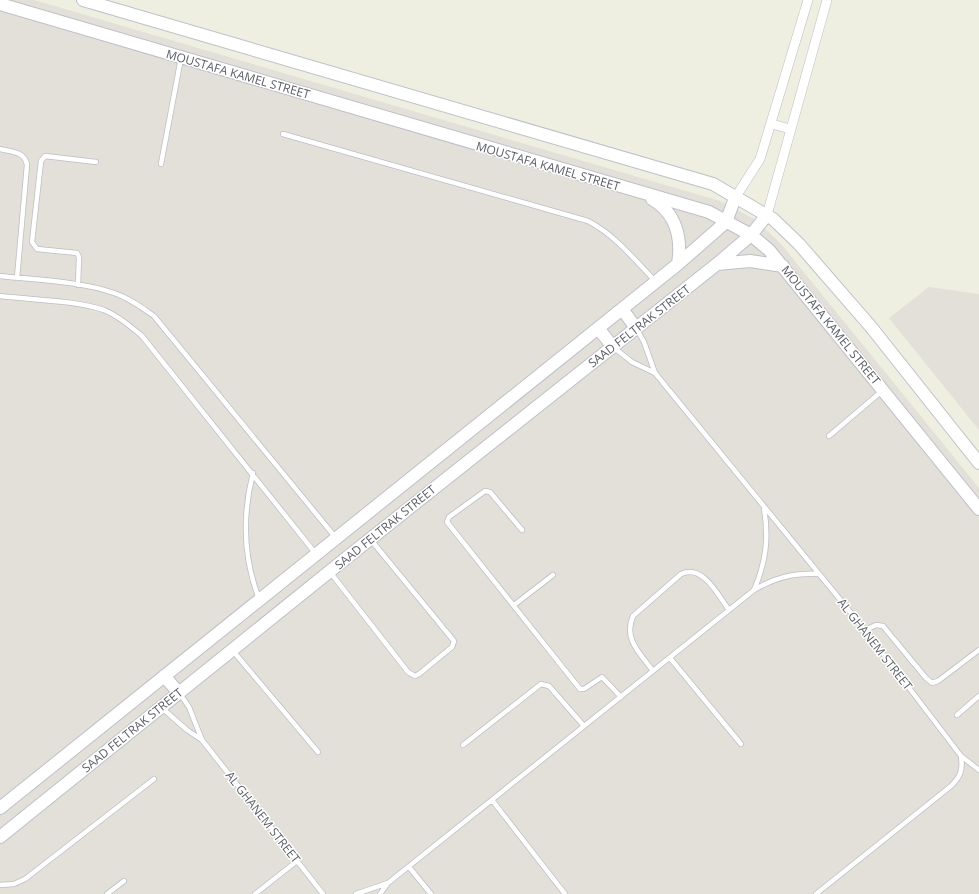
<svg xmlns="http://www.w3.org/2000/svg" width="979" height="894" viewBox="0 0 979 894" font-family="'Open Sans',sans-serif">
<rect width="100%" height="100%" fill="#eeeee1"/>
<!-- industrial -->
<path fill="#e2e0d9" d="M0,0H34L720,201L756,220L781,244L979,488V894H0Z
M929,287L979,294V430L889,318Z"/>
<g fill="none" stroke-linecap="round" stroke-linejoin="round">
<defs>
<path id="lane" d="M283,134L588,221C615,235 634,259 655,281
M0,149C11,152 25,151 27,165L17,278
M161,164L181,58
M0,276C35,280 80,281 114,293C129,298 141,307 154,316L336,538
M78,285L79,257L77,253L37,249L32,242L41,161L45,156L96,162
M0,296C32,300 73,300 104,310C118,316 130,326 142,336L316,554
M636,328L644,342L655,373L865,630L961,756C963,770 961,776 951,786L816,894
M613,347L632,362L655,373
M829,436L882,391
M253,473C242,516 243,557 259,599
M522,530L490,492L485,491L449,517L447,522L580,689H584L602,677L621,697
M330,572L408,672L415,676L419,674L452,647L454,641L371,540
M754,590C766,562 769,538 764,508
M514,605L553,575
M865,630L876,625L883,626L926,678L932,683L938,681L979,650
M233,651L318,752
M670,658L741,744
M653,671C640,653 623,639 633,616L681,574C703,564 718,595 729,610
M180,694L189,707L202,740
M162,708L187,730L202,740L323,894
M957,715L979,696
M463,745L541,684L549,686L584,726
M961,756L979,770
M492,800L565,894
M409,867L431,894
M0,885L14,884L25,879L154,779
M107,894L124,881
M255,894L297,861
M356,894L388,883
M380,894L388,883L754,590C776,577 794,573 819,574"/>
<path id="street" d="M772,124L790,129
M735,198L760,159L808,0
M767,215L827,0"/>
<path id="secondary" d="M83,0L713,184L773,219L799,244L871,327L979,463
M0,4L709,212L751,235L769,250L979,509
M652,199C676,213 682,238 678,264
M717,264L750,261L783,266
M622,309L636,328
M598,328L613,347
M164,676L179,693
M0,808L678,264L726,222L735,198
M0,837L350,555L717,264L751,235L767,215"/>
</defs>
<!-- lane casing -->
<use href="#lane" stroke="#bcbec4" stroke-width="6"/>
<!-- street casing -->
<use href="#street" stroke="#bcbec4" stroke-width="10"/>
<!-- secondary casing -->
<use href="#secondary" stroke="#bec0c9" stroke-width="14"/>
<!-- lane -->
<use href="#lane" stroke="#fff" stroke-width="4.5"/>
<!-- street -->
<use href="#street" stroke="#fff" stroke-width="9"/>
<!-- secondary -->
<use href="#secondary" stroke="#fff" stroke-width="12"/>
</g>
<g text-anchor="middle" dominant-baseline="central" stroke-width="3" stroke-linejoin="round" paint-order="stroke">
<!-- street labels -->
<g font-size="12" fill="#5a5d64" stroke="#fff">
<text transform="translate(238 74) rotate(16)">MOUSTAFA KAMEL STREET</text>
<text transform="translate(548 166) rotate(16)">MOUSTAFA KAMEL STREET</text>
<text transform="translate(831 325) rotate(51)">MOUSTAFA KAMEL STREET</text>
<text transform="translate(639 326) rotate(-38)">SAAD FELTRAK STREET</text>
<text transform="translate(385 527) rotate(-39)">SAAD FELTRAK STREET</text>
<text transform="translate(875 644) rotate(52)">AL GHANEM STREET</text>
<text transform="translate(132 730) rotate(-39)">SAAD FELTRAK STREET</text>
<text transform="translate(263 817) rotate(52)">AL GHANEM STREET</text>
</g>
</g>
</svg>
